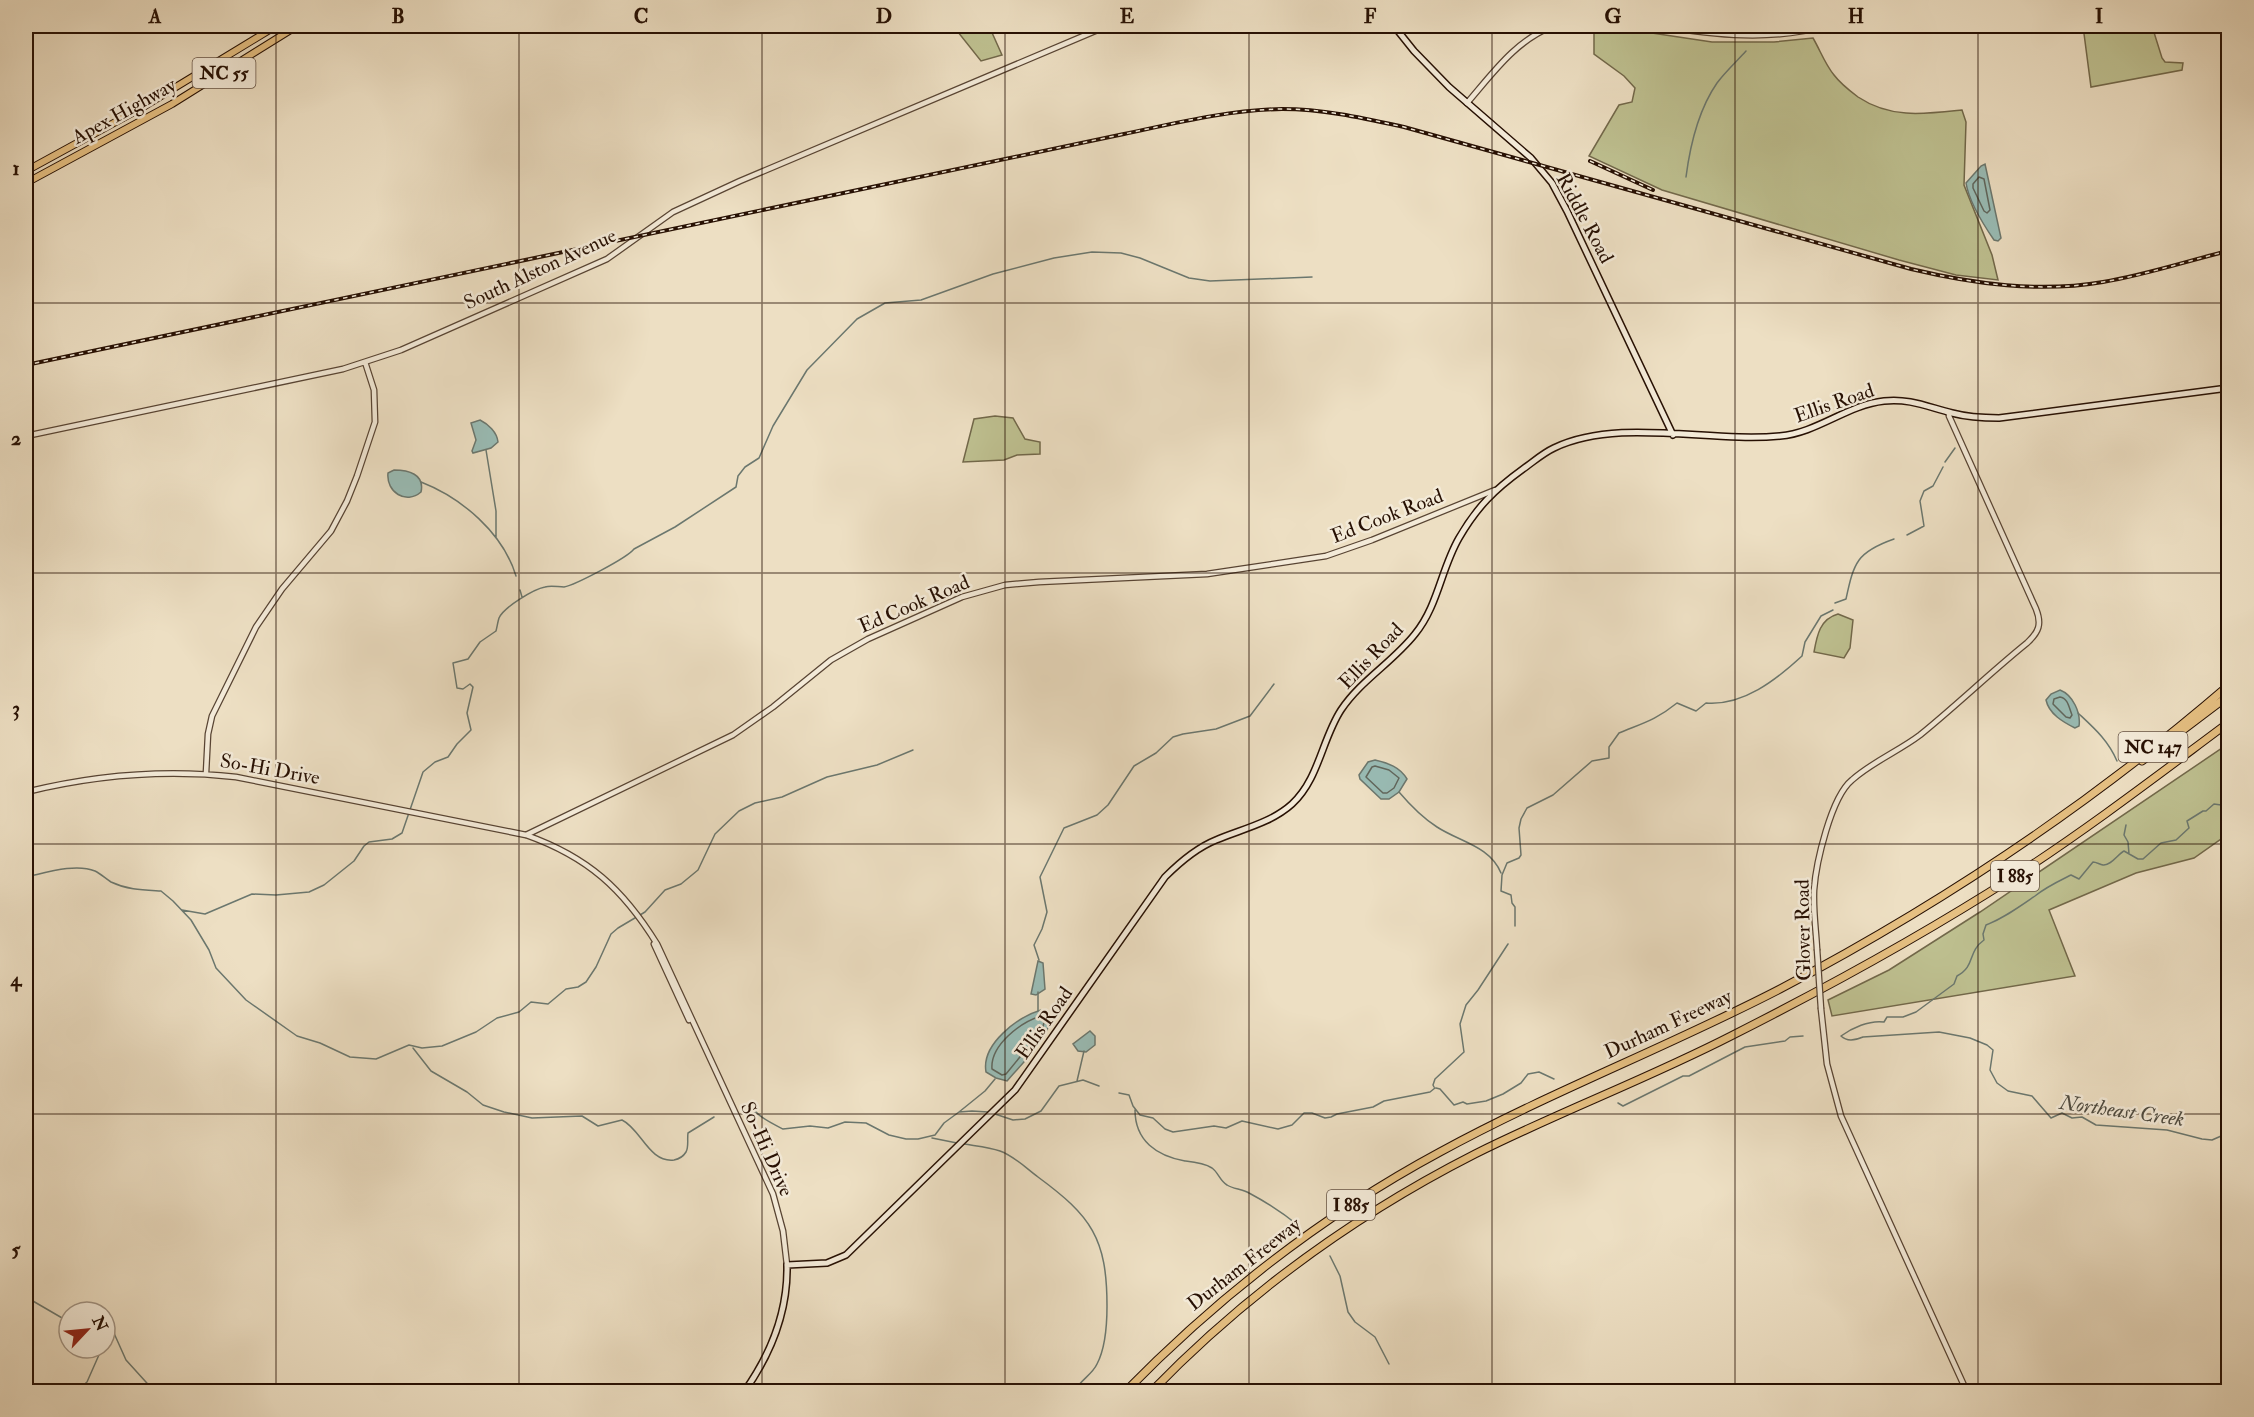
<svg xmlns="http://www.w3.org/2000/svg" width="2254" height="1417" viewBox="0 0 2254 1417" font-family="'IM FELL Double Pica',serif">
<rect width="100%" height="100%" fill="#eddfc3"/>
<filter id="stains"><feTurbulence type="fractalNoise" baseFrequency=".00333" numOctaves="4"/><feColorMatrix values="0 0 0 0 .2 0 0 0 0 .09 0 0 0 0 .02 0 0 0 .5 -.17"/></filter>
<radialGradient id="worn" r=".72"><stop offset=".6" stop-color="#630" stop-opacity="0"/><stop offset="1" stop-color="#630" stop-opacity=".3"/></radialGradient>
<!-- green -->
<path fill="#bec090" stroke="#72684a" stroke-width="1.5" d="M949,26H989L1002,55L981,61L958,32Z
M1605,26L1712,42H1774L1813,38C1820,50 1825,64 1834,75C1840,83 1850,91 1858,97C1891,119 1925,114 1962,110L1966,122L1964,185L1992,255L1998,280L1956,275L1899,260L1662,190L1589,156L1619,105L1632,102L1635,88L1624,76L1594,54V28Z
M2083,26H2152L2162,58L2165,62L2183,63L2182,70L2091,87Z
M995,416L1013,418L1025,439L1040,442V454L1017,455L1004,460L963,462L974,419Z
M1838,614L1853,620L1850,648L1844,658L1814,652C1817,635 1820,619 1838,614Z
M2228,744V834L2194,858L2136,873L2049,910L2075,976L1832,1016L1828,1000L1889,970L1980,912Z"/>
<!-- water -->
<path fill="#99bcb5" stroke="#6b776e" stroke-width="1.5" d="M1985,164L2001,238L1998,241L1994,240C1983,224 1969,202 1966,183L1981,166Z
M480,420C488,424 497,432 498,442L491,448L473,453L472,451L476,440L471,423Z
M394,470C408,470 425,474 421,492C406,505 386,492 388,473Z
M2060,690C2073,695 2081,713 2079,726L2075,728C2063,722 2049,714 2046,700L2051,694Z
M1375,760C1388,763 1400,767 1407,779L1399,792L1389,799H1381L1360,779L1359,775L1368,762Z
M1038,961L1043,963L1045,989L1036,995L1031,994Z
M1041,1010L1048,1011C1059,1030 1019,1066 1007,1081L996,1078L986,1072C981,1044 1018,1017 1041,1010Z
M1090,1031L1095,1036V1045L1086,1052L1078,1051L1073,1044Z"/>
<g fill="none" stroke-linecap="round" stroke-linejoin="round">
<!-- shore -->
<path stroke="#60665c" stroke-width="1.5" d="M1979,177L1984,179L1990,210L1987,213L1984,211L1973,188V184Z
M2060,697C2068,698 2069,708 2072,715L2070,718L2066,717L2053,704L2054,699Z
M1375,766L1389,770L1399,778L1394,788L1387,793H1383L1366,777L1372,767Z
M1041,1016L1045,1019L1042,1030L1006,1074L1002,1075L992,1069C990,1045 1021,1022 1041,1016Z"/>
<!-- stream -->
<path stroke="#6b776e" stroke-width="1.5" d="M1686,177C1690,146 1699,109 1717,83C1725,72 1737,61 1746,51
M486,450L496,511V537
M1945,462L1955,448
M421,482C462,498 503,533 516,576
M1907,535L1924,526L1920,501L1924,491L1933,486L1943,467
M520,590L522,597
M1835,603L1846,599C1854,562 1857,552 1894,539
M2078,713C2094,728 2108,740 2117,761
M1399,792C1410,805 1423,818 1437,827C1460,842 1490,846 1501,873
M2228,806L2214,804L2206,811H2203L2187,821L2189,828L2176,840L2161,843L2143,859H2138L2124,851C2118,854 2111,866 2103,865C2099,864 2096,862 2093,862L2079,879L2071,875C2059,881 2046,887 2035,896C2019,907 2004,918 1986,925L1983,934L1984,940C1967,952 1976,966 1957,976L1954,984L1916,1012L1903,1017H1887L1884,1022C1869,1020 1852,1028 1841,1036C1847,1042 1856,1040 1863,1037L1939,1032L1970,1038L1987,1045L1993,1050L1990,1070L1997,1083L2008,1091L2032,1096L2051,1118L2062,1113L2072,1118L2082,1117L2096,1125L2167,1130L2202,1139L2212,1140L2228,1133
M2126,825L2124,835L2128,842L2129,854
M26,877C45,873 75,863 95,871C101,874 106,879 111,882C128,890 143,890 161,891L173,901L191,920L209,950L216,968L246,1000L297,1036L320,1043L350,1057L376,1059L409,1045L422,1048L442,1046L476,1032L497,1018L519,1012L531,1002L548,1004L566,989L578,987L586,982L596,967L611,934L618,928L645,912L665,890L681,884L698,870L715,834L739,811L755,803L782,797L827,777L877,765L913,750
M182,910L205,914L252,894L276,895L309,892L324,885L354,861L364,846L369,842L392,839L402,833L423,772L435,762L448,757L457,744L471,730L467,713L473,687L470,684L463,689L457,688L453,663L468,659L480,642L496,631C497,627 498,621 499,618C504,607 534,589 545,587C551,585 558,587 564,587C575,585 627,558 634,549L675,527L736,487L738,476L745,467L759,458L773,426L807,370L857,319L885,303L921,300L993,274L1054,258L1092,252L1121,253L1140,258L1189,278L1210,281L1312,277
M1515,926V907L1512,903L1511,895L1501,891L1502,875L1507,863L1519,858L1521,855L1519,828L1521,819L1527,808L1553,795L1592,761L1609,758V747L1619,733C1643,723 1656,720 1677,703L1696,711L1706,703C1743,706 1776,680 1802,656L1805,642L1821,616L1833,610
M1039,960L1034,945L1042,929L1047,912L1040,877L1064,828L1097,815L1108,805L1134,766L1156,753L1173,737L1183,734L1216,729L1250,716L1274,684
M1038,1011V992
M413,1048L431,1071L467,1092L483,1105L504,1112L532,1118L582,1116L598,1126L622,1120C641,1129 649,1163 674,1160C679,1159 683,1157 686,1152C689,1147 687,1139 688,1133L714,1117
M1077,1081L1084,1051
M1434,1087L1433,1085L1435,1079L1464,1052L1460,1024L1466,1005L1478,990L1508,944
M1436,1088L1440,1089L1454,1105L1463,1102L1467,1104L1486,1101L1503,1094L1521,1083L1528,1074L1539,1072L1554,1079
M1119,1093L1129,1095L1133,1106L1140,1115L1153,1118L1165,1129L1173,1132L1214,1126L1226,1128L1242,1121L1278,1129L1292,1125L1304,1113H1312L1325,1118L1331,1117L1337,1114L1373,1107L1384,1101L1430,1092L1435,1088
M1618,1103L1623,1106L1683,1076H1689L1745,1047L1785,1041L1790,1037L1803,1036
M1135,1110C1135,1141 1157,1156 1185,1161C1194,1162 1204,1163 1212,1168C1218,1172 1220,1181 1227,1185C1233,1189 1242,1189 1249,1193C1266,1202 1283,1213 1299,1226
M746,1112H756C762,1119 775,1125 783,1129L810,1126L828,1128L845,1122L866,1123L889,1135L906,1139H918L935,1135L944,1123L959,1112L972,1111L988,1112
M959,1112L985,1091L995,1079
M992,1113L1013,1120L1025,1119L1041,1111L1059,1086L1083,1080L1099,1086
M932,1138L957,1143
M964,1144C976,1146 989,1147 1000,1151C1014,1156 1026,1168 1038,1177C1091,1216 1107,1238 1107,1306C1107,1324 1106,1347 1097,1364C1092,1375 1080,1380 1074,1392
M1330,1256L1340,1276L1348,1312L1355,1322L1375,1337L1389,1364
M26,1297L69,1322
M105,1324L113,1331L126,1360L155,1392
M105,1335L106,1324
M1414,1391V1392
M65,1392L81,1387L87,1382L102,1348"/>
<defs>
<path id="tertiary" d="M1659,26C1714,35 1772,41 1826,26
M1467,103C1493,73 1515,41 1553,26
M26,436L343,369L401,350L607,259L673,212L740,181L1107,26
M206,773L208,734L212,716L256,627L282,589L331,531L347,501L357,476L375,422L374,390L365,362
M26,792C95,775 165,769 236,777L526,835C588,857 623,889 657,944L773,1194L783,1231L787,1265
M526,835L733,735L773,707L831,660L868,639L962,597L1005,585L1039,582L1207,574L1326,556L1372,540L1495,490
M654,944L689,1020
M1817,949C1816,930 1813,910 1814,890C1816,863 1831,797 1852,780C1872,762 1899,751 1920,735C1957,705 1991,672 2027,643C2039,632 2042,624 2036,609L1949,416V413
M1821,1009L1827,1064L1841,1116L1967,1392"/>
<path id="secondary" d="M1394,26L1414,51L1449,87L1531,158L1552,183L1567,211L1673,435
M744,1392C771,1354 788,1312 787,1265L827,1263L846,1255L1015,1090L1165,877C1180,862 1196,848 1216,840C1242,829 1271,823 1292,804C1319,779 1322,739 1341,710C1361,680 1393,662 1415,634C1438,606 1441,569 1459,538C1477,507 1494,490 1523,469C1533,462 1543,453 1554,448C1619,417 1708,443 1780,436C1817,433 1847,405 1884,401C1909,398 1928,407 1952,413C1967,417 1982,418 1999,418L2228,388"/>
<path id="primary" d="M26,171L143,107L276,26
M26,183L172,104L297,26"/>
<path id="motorway" d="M2142,761L2228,696
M1125,1392C1218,1297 1323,1215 1440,1152C1550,1092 1668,1047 1780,989C1940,905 2091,804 2228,686
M1151,1392C1244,1296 1355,1215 1475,1154C1559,1112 1647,1079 1731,1036C1828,987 1923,935 2015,876C2089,828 2158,775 2228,723"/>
</defs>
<!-- tertiary casing -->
<use href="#tertiary" stroke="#584433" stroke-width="7"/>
<!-- secondary casing -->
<use href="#secondary" stroke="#271003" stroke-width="8"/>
<!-- primary casing -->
<use href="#primary" stroke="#271003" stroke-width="8"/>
<!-- motorway casing -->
<use href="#motorway" stroke="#271003" stroke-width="9"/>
<!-- tertiary -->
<use href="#tertiary" stroke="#f3ead8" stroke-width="4.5"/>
<!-- secondary -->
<use href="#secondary" stroke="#f3ead8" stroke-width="5"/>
<!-- primary -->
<use href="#primary" stroke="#e6c082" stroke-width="6"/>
<!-- motorway -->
<use href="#motorway" stroke="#e6c082" stroke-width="7"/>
<defs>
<path id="rail" d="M1590,161L1653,190
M26,365L1124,134C1176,123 1228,110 1282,109C1324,109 1363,118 1404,127L1911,269C1974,284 2039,293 2103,282C2145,275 2187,261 2228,251"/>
</defs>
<!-- rail casing -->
<use href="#rail" stroke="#271003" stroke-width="4"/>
<!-- rail -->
<use href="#rail" stroke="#f3ead8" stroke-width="1.5" stroke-dasharray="4.5" stroke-linecap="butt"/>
<defs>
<path id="tertiary-bridge" d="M1817,949L1821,1009"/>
</defs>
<!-- tertiary-bridge casing -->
<use href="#tertiary-bridge" stroke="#584433" stroke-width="7" stroke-linecap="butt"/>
<!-- tertiary-bridge -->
<use href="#tertiary-bridge" stroke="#f3ead8" stroke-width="4.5"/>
</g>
<!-- grid -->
<path fill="none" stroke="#271003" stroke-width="1.5" stroke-opacity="0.55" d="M276,26V1392M519,26V1392M762,26V1392M1005,26V1392M1249,26V1392M1492,26V1392M1735,26V1392M1978,26V1392M26,303H2228M26,573H2228M26,844H2228M26,1114H2228"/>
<g text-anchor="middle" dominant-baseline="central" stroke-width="5" stroke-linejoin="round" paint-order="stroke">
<!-- shield labels -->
<g fill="#f3ead8" stroke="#645143" stroke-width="1.5">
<rect x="192.5" y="58" width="63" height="30" rx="4.5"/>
<rect x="2118.5" y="732" width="69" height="30" rx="4.5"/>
<rect x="1991" y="861" width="48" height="30" rx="4.5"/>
<rect x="1327" y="1190" width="48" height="30" rx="4.5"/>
</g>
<g font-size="18" font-weight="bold" fill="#271003">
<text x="224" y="73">NC 55</text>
<text x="2153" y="747">NC 147</text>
<text x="2015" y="876">I 885</text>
<text x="1351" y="1205">I 885</text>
</g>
<!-- street labels -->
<g font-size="20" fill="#271003" stroke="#f3ead8">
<text transform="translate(124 111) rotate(-29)">Apex Highway</text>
<text transform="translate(1585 218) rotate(62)">Riddle Road</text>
<text transform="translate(540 269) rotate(-25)">South Alston Avenue</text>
<text transform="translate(1834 403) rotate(-19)">Ellis Road</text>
<text transform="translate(1387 516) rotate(-21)">Ed Cook Road</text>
<text transform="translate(914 604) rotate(-23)">Ed Cook Road</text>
<text transform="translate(1371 656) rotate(-46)">Ellis Road</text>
<text transform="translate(270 769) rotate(10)">So-Hi Drive</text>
<text transform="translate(1803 930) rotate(-91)">Glover Road</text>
<text transform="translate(1044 1023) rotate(-55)">Ellis Road</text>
<text transform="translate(1668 1024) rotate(-25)">Durham Freeway</text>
<text transform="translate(767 1149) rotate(66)">So-Hi Drive</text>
<text transform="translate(1244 1264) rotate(-38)">Durham Freeway</text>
</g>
<!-- water labels -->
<g font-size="21" font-style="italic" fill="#4f4c41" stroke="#f3ead8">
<text transform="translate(2122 1111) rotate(8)">Northeast Creek</text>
</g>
</g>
<!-- margin -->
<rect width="2254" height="1417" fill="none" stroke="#eddfc3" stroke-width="66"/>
<!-- north arrow -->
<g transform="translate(87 1330) rotate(64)"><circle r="28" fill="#f3ead8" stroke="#a19383" stroke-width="1.5"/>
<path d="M0-4.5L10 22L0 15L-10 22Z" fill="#8f2418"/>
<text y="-9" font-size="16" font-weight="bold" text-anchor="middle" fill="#271003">N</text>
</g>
<rect x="33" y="33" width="2188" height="1351" fill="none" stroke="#271003" stroke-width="2"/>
<g font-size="20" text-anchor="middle" font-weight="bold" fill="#271003">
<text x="155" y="23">A</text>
<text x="398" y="23">B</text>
<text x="641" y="23">C</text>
<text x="884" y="23">D</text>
<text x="1127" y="23">E</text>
<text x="1370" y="23">F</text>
<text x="1613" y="23">G</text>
<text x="1856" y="23">H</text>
<text x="2099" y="23">I</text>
<text x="16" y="175">1</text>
<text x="16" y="445">2</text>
<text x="16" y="715">3</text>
<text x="16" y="986">4</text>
<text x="16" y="1256">5</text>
</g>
<rect width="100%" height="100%" filter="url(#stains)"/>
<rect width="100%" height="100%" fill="url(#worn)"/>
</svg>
